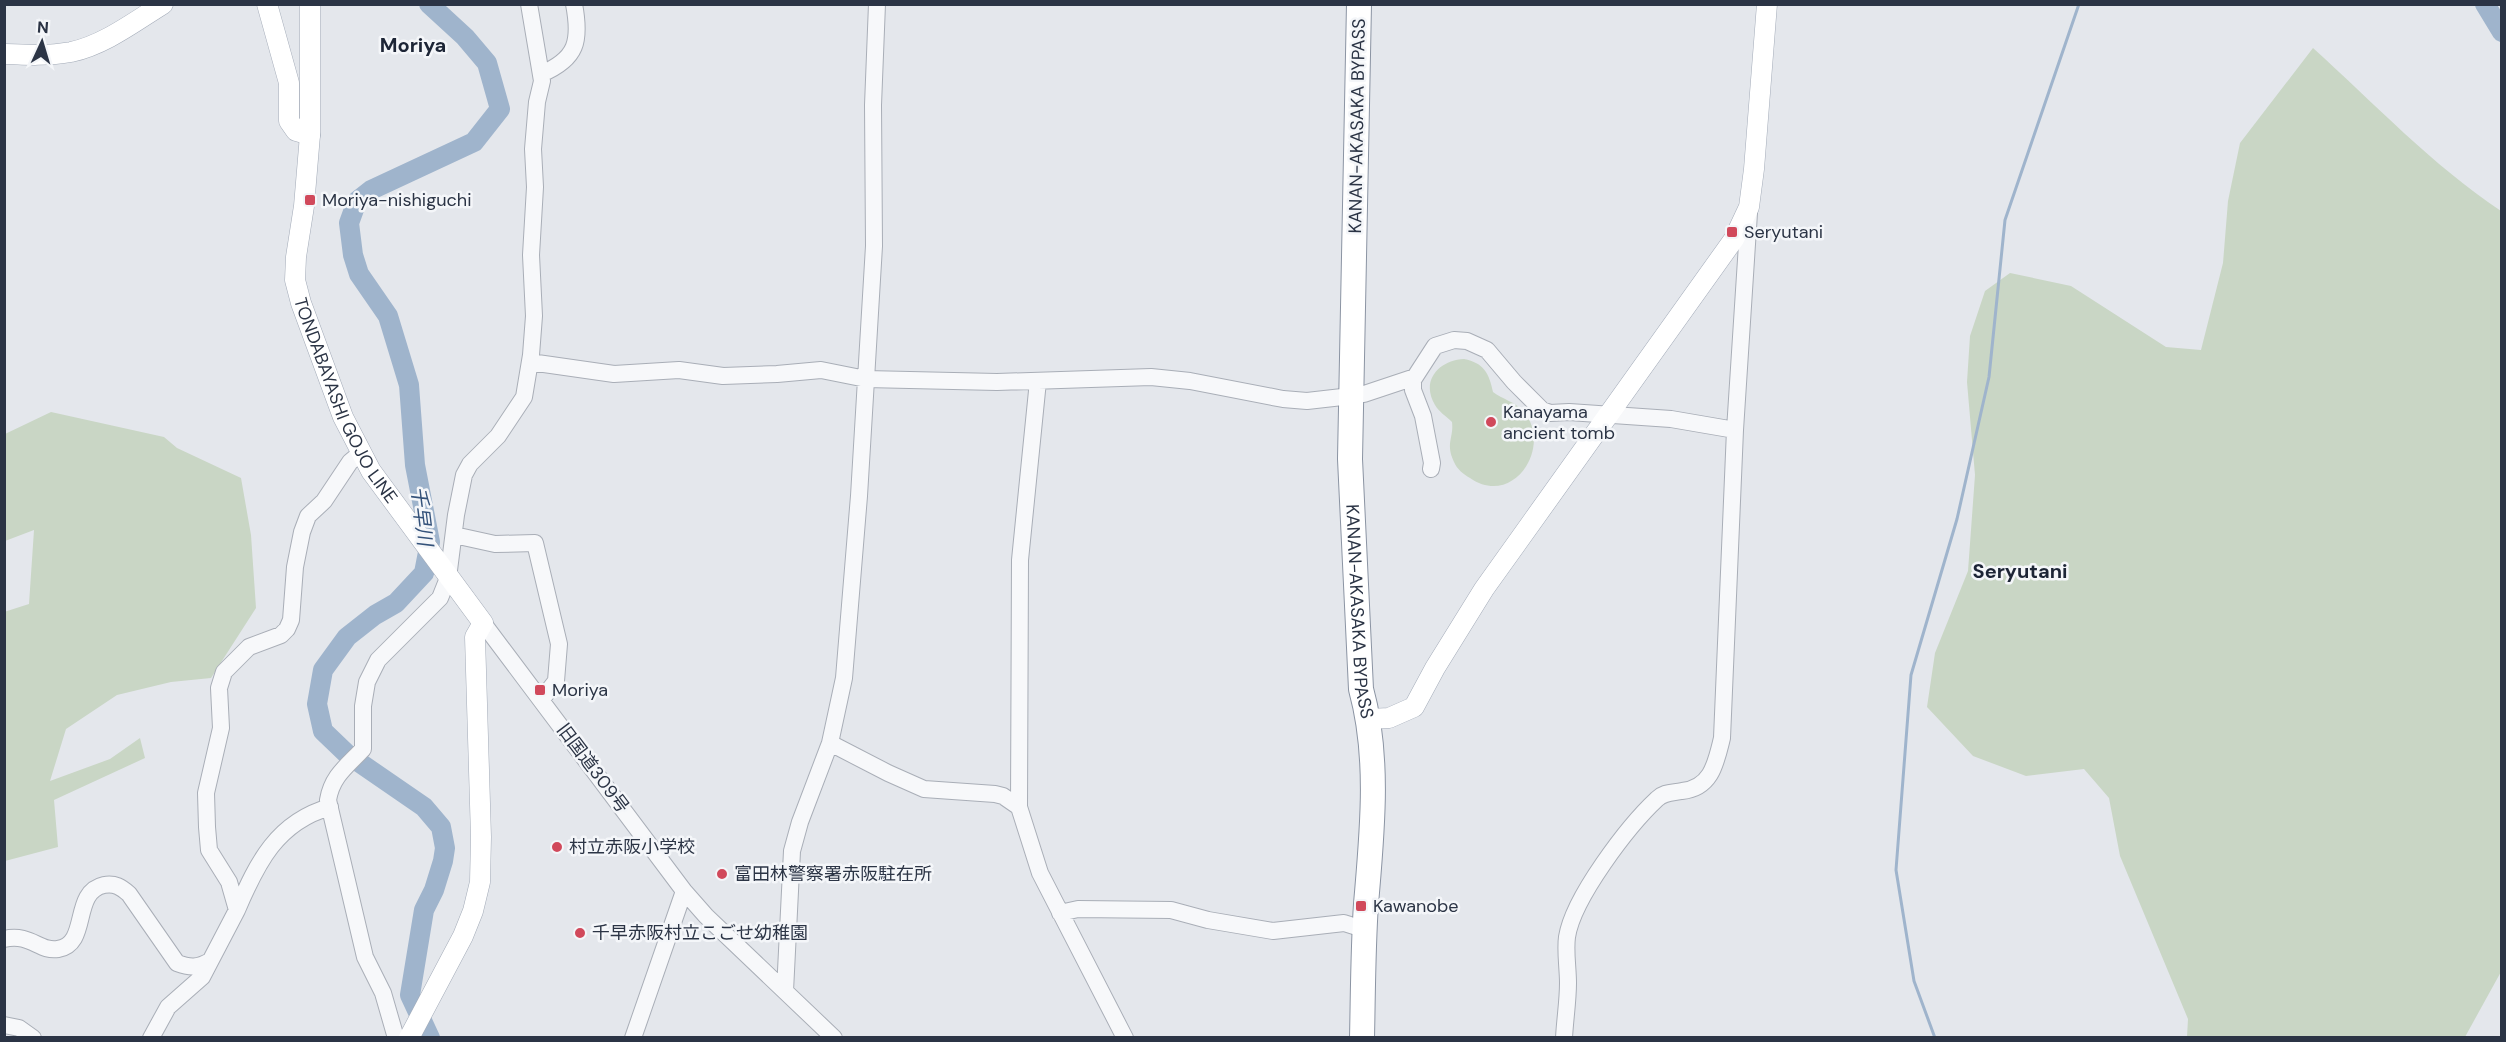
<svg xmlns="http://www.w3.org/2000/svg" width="2506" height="1042" viewBox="0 0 2506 1042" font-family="'DM Sans','Noto Sans JP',sans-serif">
<rect width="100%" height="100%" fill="#e4e7ec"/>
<!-- green -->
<path fill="#c9d6c5" d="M2313,48C2375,104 2431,164 2501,211L2502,970L2465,1037H2187L2188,1019L2120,856L2109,798L2084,769L2026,776L1973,756L1927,707L1935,653L1968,571L1975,475L1967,382L1970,336L1985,291L2010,273L2071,286L2166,347L2201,350L2223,263L2228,201L2240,143Z
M1464,359C1484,363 1489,373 1493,392C1502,399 1516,402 1524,412C1553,447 1513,508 1470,478C1463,474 1457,469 1454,462C1445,443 1454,438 1452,422C1446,416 1439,412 1435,405C1420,380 1440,360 1464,359Z
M51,412L164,437L177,448L241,478L251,535L256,608L211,678L171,682L117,695L66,729L50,781L110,759L140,738L145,758L54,800L58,847L5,861L4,612L29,604L34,530L5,541V434Z"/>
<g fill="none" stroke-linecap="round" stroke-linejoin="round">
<!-- stream -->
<path stroke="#9fb4cc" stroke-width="3" d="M1935,1038L1914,981L1896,870L1911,675L1957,519L1989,377L2005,220L2079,4"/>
<!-- river -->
<path stroke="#9fb4cc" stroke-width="20" d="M429,4L465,37L487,63L500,109L474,142L371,190L357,201L349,223L353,255L359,274L388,316L409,385L415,465L430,542L424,573L396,603L375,615L347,637L323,670L317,704L323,731L347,754L424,807L441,827L445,848L443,861L434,890L424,910L410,995L430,1038
M2485,4L2502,32"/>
<defs>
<path id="minor" d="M541,74C577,59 581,41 574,4
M530,362L614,374L679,370L723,376L777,374L821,370L866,379L997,382L1151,377L1190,381L1283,399L1307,401L1351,396
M1038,381L1020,560L1019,807L1040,873L1125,1038
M1364,394L1415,377
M1431,469L1432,463L1423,416L1413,390V380L1435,346L1454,340L1467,341L1487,350L1514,382L1542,410L1550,413L1569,412L1671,419L1735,430
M454,535L495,544L535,543L559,644L556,681L542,699
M483,623L684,891L706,916L834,1038
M830,743L888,773L924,789L995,794L1003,796L1019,807
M237,910C257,863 277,822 330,807
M1060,913L1078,909L1171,910L1208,920L1273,931L1344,923L1366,930
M4,939C31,933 39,952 58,949C90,944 71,892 104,885C115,883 121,887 129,894L177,963C190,968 198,968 210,961
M785,991L792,851L800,822L830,743L844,678L859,496L874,246L873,105L877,4
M4,1025L19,1028L33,1038
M151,1038L168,1007L202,977L237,910L229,882L209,850L207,827L206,793L221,728L219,688L224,672L249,647L281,635L287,629L291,620L295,567L302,532L308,516L324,501L350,462L362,452
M396,1038L383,993L365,957L328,800C332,776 347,766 363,749V706L367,682L378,660L440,598L448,578L456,515L464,475L470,464L498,436L524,397L531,355L534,316L531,255L535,187L533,149L537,102L542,81L529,4
M633,1038L684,891
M1564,1038C1565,1019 1568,1001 1568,983C1568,968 1565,951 1567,937C1573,898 1628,826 1657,799C1664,792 1672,793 1682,791C1712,788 1716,762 1722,738L1735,430L1749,213"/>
<g id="major">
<path d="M267,4L289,83V121L296,131L310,135"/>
<path id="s1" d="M310,4V135L304,206L296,257L295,280L301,303L343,417L371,471L483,623L475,637L481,837L480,882L473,911L463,936L409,1038"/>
<path d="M4,54C27,55 48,56 71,52C104,45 134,22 163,4"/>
<path d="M1369,719L1389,718L1414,707L1435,668L1484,589L1734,239L1749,207L1754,169L1767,4"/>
</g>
<g id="highway">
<path id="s2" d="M1359,4L1350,459L1361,689C1380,758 1372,833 1366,904C1363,948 1363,993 1362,1038"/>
</g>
</defs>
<!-- minor casing -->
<use href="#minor" stroke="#a9aeb7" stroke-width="18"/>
<!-- major casing -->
<use href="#major" stroke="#a3abb8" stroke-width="21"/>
<!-- highway casing -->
<use href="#highway" stroke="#8b94a3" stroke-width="26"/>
<!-- minor -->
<use href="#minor" stroke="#f7f8fa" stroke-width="16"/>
<!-- major -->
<use href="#major" stroke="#fff" stroke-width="20"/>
<!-- highway -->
<use href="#highway" stroke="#fff" stroke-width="24"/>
</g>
<!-- markers -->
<g fill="#d1495b" stroke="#f4f6f9" stroke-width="2">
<rect x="304" y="194" width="12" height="12" rx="3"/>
<rect x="1726" y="226" width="12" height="12" rx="3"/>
<circle cx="1491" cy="422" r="6"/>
<rect x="534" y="684" width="12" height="12" rx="3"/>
<circle cx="557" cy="847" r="6"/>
<circle cx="722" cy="874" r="6"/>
<rect x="1355" y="900" width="12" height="12" rx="3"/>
<circle cx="580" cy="933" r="6"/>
</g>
<g text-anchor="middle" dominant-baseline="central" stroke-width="5" stroke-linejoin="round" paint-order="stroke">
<!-- street labels -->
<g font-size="18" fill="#2b3445" stroke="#f4f6f9">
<text transform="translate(1357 126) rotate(-89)">KANAN-AKASAKA BYPASS</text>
<text stroke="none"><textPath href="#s1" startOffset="408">TONDABAYASHI GOJO LINE</textPath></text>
<text stroke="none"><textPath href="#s2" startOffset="608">KANAN-AKASAKA BYPASS</textPath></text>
<text transform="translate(593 768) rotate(53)">旧国道309号</text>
</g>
<!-- poi labels -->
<g font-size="18" fill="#2b3445" stroke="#f4f6f9" text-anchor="start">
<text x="322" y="200">Moriya-nishiguchi</text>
<text x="1744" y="232">Seryutani</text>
<text x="1503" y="412">Kanayama<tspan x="1503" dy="21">ancient tomb</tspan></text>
<text x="552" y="690">Moriya</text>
<text x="569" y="847">村立赤阪小学校</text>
<text x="734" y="874">富田林警察署赤阪駐在所</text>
<text x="1373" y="906">Kawanobe</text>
<text x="592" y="933">千早赤阪村立こごせ幼稚園</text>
</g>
<!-- neighbourhood labels -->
<g font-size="20" font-weight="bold" fill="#1d2536" stroke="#f4f6f9">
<text x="413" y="45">Moriya</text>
<text x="2020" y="571">Seryutani</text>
</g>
<!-- water labels -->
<g font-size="20" font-style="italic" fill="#34527a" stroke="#f4f6f9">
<text transform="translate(422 516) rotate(83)">千早川</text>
</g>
</g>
<!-- border -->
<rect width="2506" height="1042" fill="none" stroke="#2b3445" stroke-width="12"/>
<!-- north arrow -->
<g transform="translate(42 42) rotate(4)" stroke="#f4f6f9" stroke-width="4.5" paint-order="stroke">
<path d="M0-4.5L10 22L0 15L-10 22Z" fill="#2b3445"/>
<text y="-9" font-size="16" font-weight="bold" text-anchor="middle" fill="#2b3445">N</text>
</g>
</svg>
